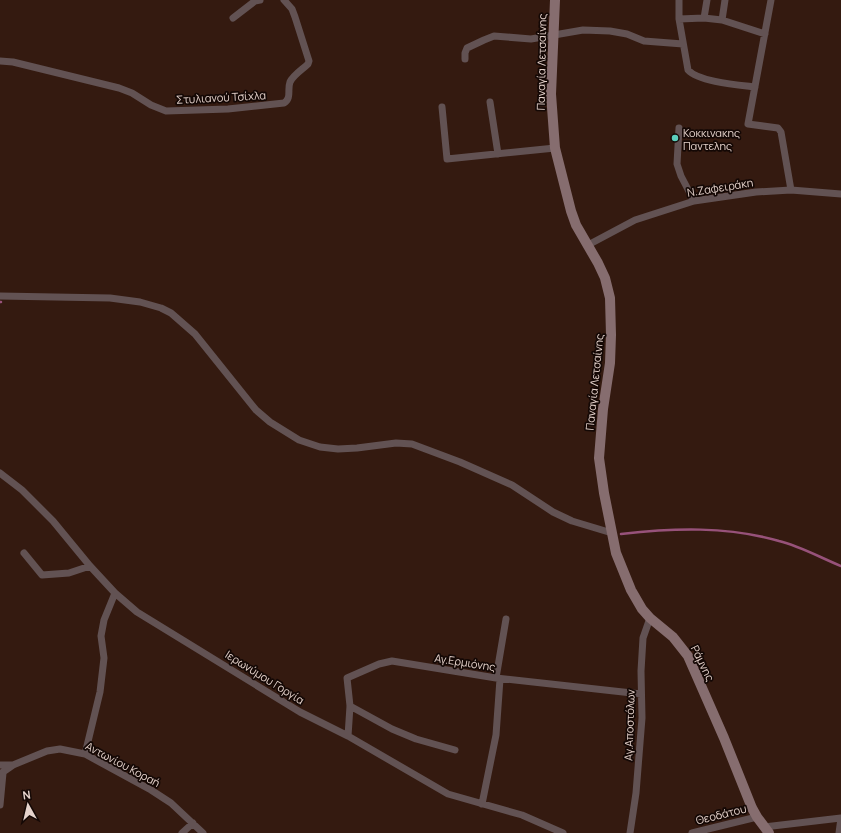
<svg xmlns="http://www.w3.org/2000/svg" width="841" height="833" viewBox="0 0 841 833" font-family="Manrope,sans-serif">
<rect width="100%" height="100%" fill="#341a10"/>
<g fill="none" stroke-linecap="round" stroke-linejoin="round">
<!-- stream -->
<path stroke="#97527a" stroke-width="2.5" d="M0,302H1
M621,534C674,528 727,526 779,541C800,546 821,558 841,566"/>
<!-- minor -->
<path stroke="#625253" stroke-width="7" d="M679,0V19L688,70C699,82 738,85 755,87
M771,0L748,124L778,128L781,132L791,190
M233,18L255,1L260,0
M704,18L707,0
M679,19L704,18L722,20L765,34
M722,20L725,0
M465,59V53L467,48L484,40L494,36L531,39L583,30L610,31L627,34L644,41L683,44
M0,61L13,62L119,88L132,93L151,105L166,111L228,109L284,103C292,98 287,90 290,82C293,75 303,69 308,64L309,61L295,17L292,9L284,0
M490,102L498,154
M442,107L447,159L555,148
M679,128L677,164L681,176L694,201
M588,245L635,220L694,201L756,192L791,190L841,194
M0,296L110,298L140,302L161,308L171,313L195,334L256,410L270,422L299,440L320,447L338,449L357,448L396,443L412,444L460,462L512,485L553,512L572,521L612,533
M0,473L22,490L53,521L90,566L115,593L137,612L300,712L348,736L448,794L522,815L563,833
M24,553L42,575L69,573L90,566
M496,678L506,619
M350,706L392,729L416,739L455,750
M348,736L350,706L347,678L379,664L392,661L496,678L641,694
M85,754L100,692L104,658L101,636L104,620L115,593
M0,765H13
M0,774L13,765L47,751L60,749L85,754L151,790L171,803L203,833
M482,804L496,735L500,679
M0,805L3,773
M764,827L841,818
M182,833L193,823
M630,833L636,793L642,718L641,671L643,638L650,618
M692,833L757,817
M839,833L841,818"/>
<!-- secondary -->
<path stroke="#866d6f" stroke-width="10" d="M555,0L551,94L555,148L571,211L576,225L598,263L605,278L610,298L611,335L610,363L603,409L599,458L604,493L616,553L631,590L642,609L650,618L673,637L688,656L724,738L752,808L757,817L769,833"/>
</g>
<!-- markers -->
<circle fill="#5bcebc" stroke="#140805" stroke-width="1.5" cx="675" cy="138" r="4"/>
<g text-anchor="middle" dominant-baseline="central" stroke-width="3.5" stroke-linejoin="round" paint-order="stroke">
<!-- street labels -->
<g font-size="11" fill="#e6d3cc" stroke="#140805">
<text transform="translate(541 62) rotate(-89)">Παναγία Λετσαίνης</text>
<text transform="translate(221 97) rotate(-3)">Στυλιανού Τσίχλα</text>
<text transform="translate(720 187) rotate(-9)">Ν.Ζαφειράκη</text>
<text transform="translate(594 382) rotate(-84)">Παναγία Λετσαίνης</text>
<text transform="translate(465 662) rotate(9)">Αγ.Ερμιόνης</text>
<text transform="translate(703 663) rotate(64)">Ράμνης</text>
<text transform="translate(265 677) rotate(32)">Ιερωνύμου Γοργία</text>
<text transform="translate(629 725) rotate(-88)">Αγ.Αποστόλων</text>
<text transform="translate(123 764) rotate(28)">Αντωνίου Κοραή</text>
<text transform="translate(721 814) rotate(-14)">Θεοδάτου</text>
</g>
<!-- poi labels -->
<g font-size="11" fill="#e6d3cc" stroke="#140805" text-anchor="start">
<text x="683" y="132">Κοκκινακης<tspan x="683" dy="13">Παντελης</tspan></text>
</g>
</g>
<!-- north arrow -->
<g transform="translate(28 805) rotate(352)" stroke="#140805" stroke-width="3" paint-order="stroke">
<path d="M0-3L7 15L0 10L-7 15Z" fill="#e6d3cc"/>
<text y="-6" font-size="11" font-weight="bold" text-anchor="middle" fill="#e6d3cc">N</text>
</g>
</svg>
